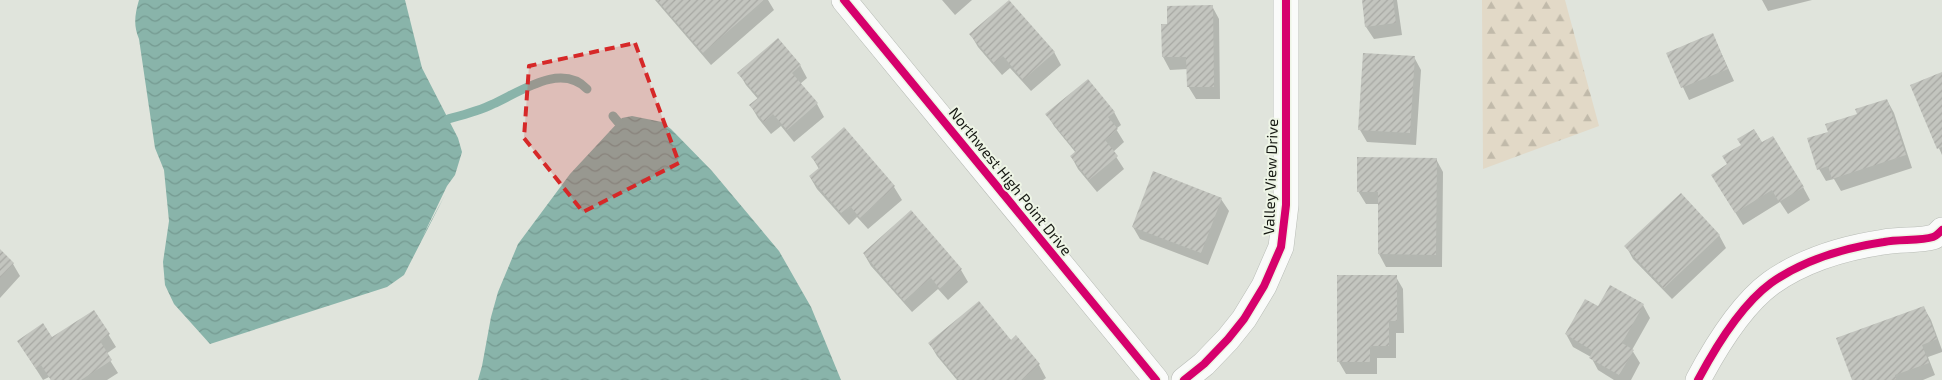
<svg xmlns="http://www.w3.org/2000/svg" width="1942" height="380" viewBox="0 0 1942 380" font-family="'Exo 2',sans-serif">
<defs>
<pattern id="forest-firs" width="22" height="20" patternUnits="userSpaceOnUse" patternTransform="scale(1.25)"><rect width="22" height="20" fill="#e2d9c7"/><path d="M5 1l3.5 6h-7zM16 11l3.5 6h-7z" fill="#c1baaa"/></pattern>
<pattern id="water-waves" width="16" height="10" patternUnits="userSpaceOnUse" patternTransform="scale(1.25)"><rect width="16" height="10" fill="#89b4aa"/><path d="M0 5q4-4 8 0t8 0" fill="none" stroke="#759a91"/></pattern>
<pattern id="building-hatch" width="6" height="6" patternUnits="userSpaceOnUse" patternTransform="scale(1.25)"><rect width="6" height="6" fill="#c3c5bf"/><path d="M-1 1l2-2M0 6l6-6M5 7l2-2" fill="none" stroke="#a7a8a3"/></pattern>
</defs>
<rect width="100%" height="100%" fill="#e0e4dc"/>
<!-- forest -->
<path fill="url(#forest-firs)" d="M1482,0H1565L1599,126L1483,169Z"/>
<!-- water -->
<path fill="url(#water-waves)" d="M139,0H405L422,68L458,138L462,152L455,175L447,186L423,236L445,195L404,275L387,287L210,344L174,304L165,285L163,262L169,221L164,170L155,148L139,39C133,25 135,14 139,0Z
M632,116L662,122L671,129L712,171L779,251L811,307L841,380H478L482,366L491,317L498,292L518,244L570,174L622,118Z"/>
<!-- shadow -->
<path fill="#0003" d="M655,0H768L774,10L711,65Z
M942,0H972L955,15Z
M1363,0H1397L1402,35L1374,39L1366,27Z
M1762,0H1812L1768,11Z
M1212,6L1219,19L1220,99H1196L1188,86V69L1170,70L1163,57V25H1169Z
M971,35L1054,52L1061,65L1031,91L1010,68L1002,75L978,47Z
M1713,35L1734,81L1689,100L1667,53Z
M1414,57L1421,70L1416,145L1367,142L1360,130Z
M800,65L807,78L800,84L817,104L824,117L794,142L781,126L771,134L758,118L751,106L758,99L746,85L739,73Z
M1942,73V155L1912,86Z
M1887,100L1894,113L1912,168L1841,191L1834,179L1826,181L1819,169L1858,114Z
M1114,112L1121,125L1116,129L1124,142L1113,152L1124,169L1097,192L1078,169L1071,156L1076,153L1054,126L1047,114Z
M844,129L894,187L902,200L868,229L857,217L849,225L817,189L810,177L819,169L812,157Z
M1762,144L1803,187L1810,200L1788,214L1780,202L1743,225L1720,188L1729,165L1742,146Z
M1436,159L1443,172L1442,267H1386L1379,254L1380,204H1366L1358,191Z
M1221,199L1229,211L1208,265L1140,239L1133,227Z
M1719,235L1726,248L1672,299L1633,259L1626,246Z
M0,251L13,264L20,276L0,298Z
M864,254L961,270L968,282L948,300L938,289L912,312L871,266Z
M1396,277L1403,289L1404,333H1396V358H1377V374H1346L1339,362Z
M1643,305L1650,318L1632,350L1640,363L1631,380H1614L1598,370L1591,357L1573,347L1566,334L1598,308Z
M1924,308L1931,320L1942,350V352L1928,357L1935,375L1923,380H1853Z
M94,311L116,347L106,354L118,373L107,380H51L49,377L43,380L18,341L52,339Z
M1016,337L1039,365L1046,378L1043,380H957L937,356L930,344L1011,341Z"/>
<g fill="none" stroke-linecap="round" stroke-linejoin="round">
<!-- stream -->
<path stroke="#89b4aa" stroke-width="9" d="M613,116L618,122
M448,119C463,115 479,111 493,104C520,92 561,62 587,89"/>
</g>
<!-- building -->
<path fill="url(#building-hatch)" d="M657,0H764L703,53Z
M1009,0L1055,52L1023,80L1003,56L994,63L969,34Z
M1362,0H1393L1396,23L1365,27Z
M1213,5L1214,87H1187L1186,57H1162L1161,24H1167V6Z
M1713,33L1728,69L1681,88L1666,53Z
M778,38L801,65L792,73L818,103L787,130L773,114L764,122L749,105L759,97L737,73Z
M1363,53L1415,56L1410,133L1358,130Z
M1942,72V147L1937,149L1910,85Z
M1088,79L1115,112L1108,117L1118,129L1105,140L1118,156L1089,180L1070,156L1076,151L1045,114Z
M1887,99L1906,155L1832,179L1828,166L1817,170L1807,138L1828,132L1825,124L1857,114L1855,109Z
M844,127L895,186L860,218L850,206L841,213L809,176L820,167L811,157Z
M1754,129L1762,142L1773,136L1804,187L1779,202L1772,190L1735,213L1711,175L1727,164L1722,156L1741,145L1737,139Z
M1357,157L1437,158L1436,255L1378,254V192H1357Z
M1153,171L1222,198L1201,253L1132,227Z
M1681,193L1720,235L1664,288L1624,246Z
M911,210L962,269L940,289L931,278L904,301L863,253Z
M0,249L14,263L0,278Z
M1337,275H1397V321H1389V346H1370V362H1337Z
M1610,285L1644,304L1622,343L1634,350L1619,375L1589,358L1593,351L1565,334L1585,299L1598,306Z
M979,301L1011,340L1016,335L1040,364L1022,380H959L928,343Z
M1924,306L1937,339L1922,345L1929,363L1895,375L1896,379L1893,380H1852L1836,338Z
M94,310L110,334L100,341L112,360L81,380H51L41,365L36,369L17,341L43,323L52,337Z"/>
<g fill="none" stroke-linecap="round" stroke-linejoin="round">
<defs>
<path id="street" d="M844,0L1156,380
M1184,380L1204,364L1228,339L1244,319L1264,286L1281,247L1286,205V0
M1698,380C1715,348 1741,305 1771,283C1805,259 1843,248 1884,242C1898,239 1921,241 1933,237C1936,236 1940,232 1942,230"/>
</defs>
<!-- street casing -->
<use href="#street" stroke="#b8bcb6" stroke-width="26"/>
<!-- street -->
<use href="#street" stroke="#fafbfa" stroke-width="25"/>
<defs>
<path id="cycleway" d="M844,0L1156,380
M1184,380L1204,364L1228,339L1244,319L1264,286L1281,247L1286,205V0
M1698,380C1715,348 1741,305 1771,283C1805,259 1843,248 1884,242C1898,239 1921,241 1933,237C1936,236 1940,232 1942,230"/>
</defs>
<!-- cycleway casing -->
<use href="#cycleway" stroke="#eef5e6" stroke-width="11"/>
<!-- cycleway -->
<use href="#cycleway" stroke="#d6006c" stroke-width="8"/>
</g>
<!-- marked area -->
<path fill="#d62828" fill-opacity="0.2" stroke="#d62828" stroke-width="4" stroke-dasharray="10 6" stroke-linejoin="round" d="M635,43L679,163L583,212L524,138L529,66Z"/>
<g text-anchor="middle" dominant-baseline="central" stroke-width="4" stroke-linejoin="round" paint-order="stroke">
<!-- street labels -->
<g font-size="15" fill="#151712" stroke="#eef5e6">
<text transform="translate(1270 177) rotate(-88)">Valley View Drive</text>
<text transform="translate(1011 181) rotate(51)">Northwest High Point Drive</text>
</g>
</g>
</svg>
